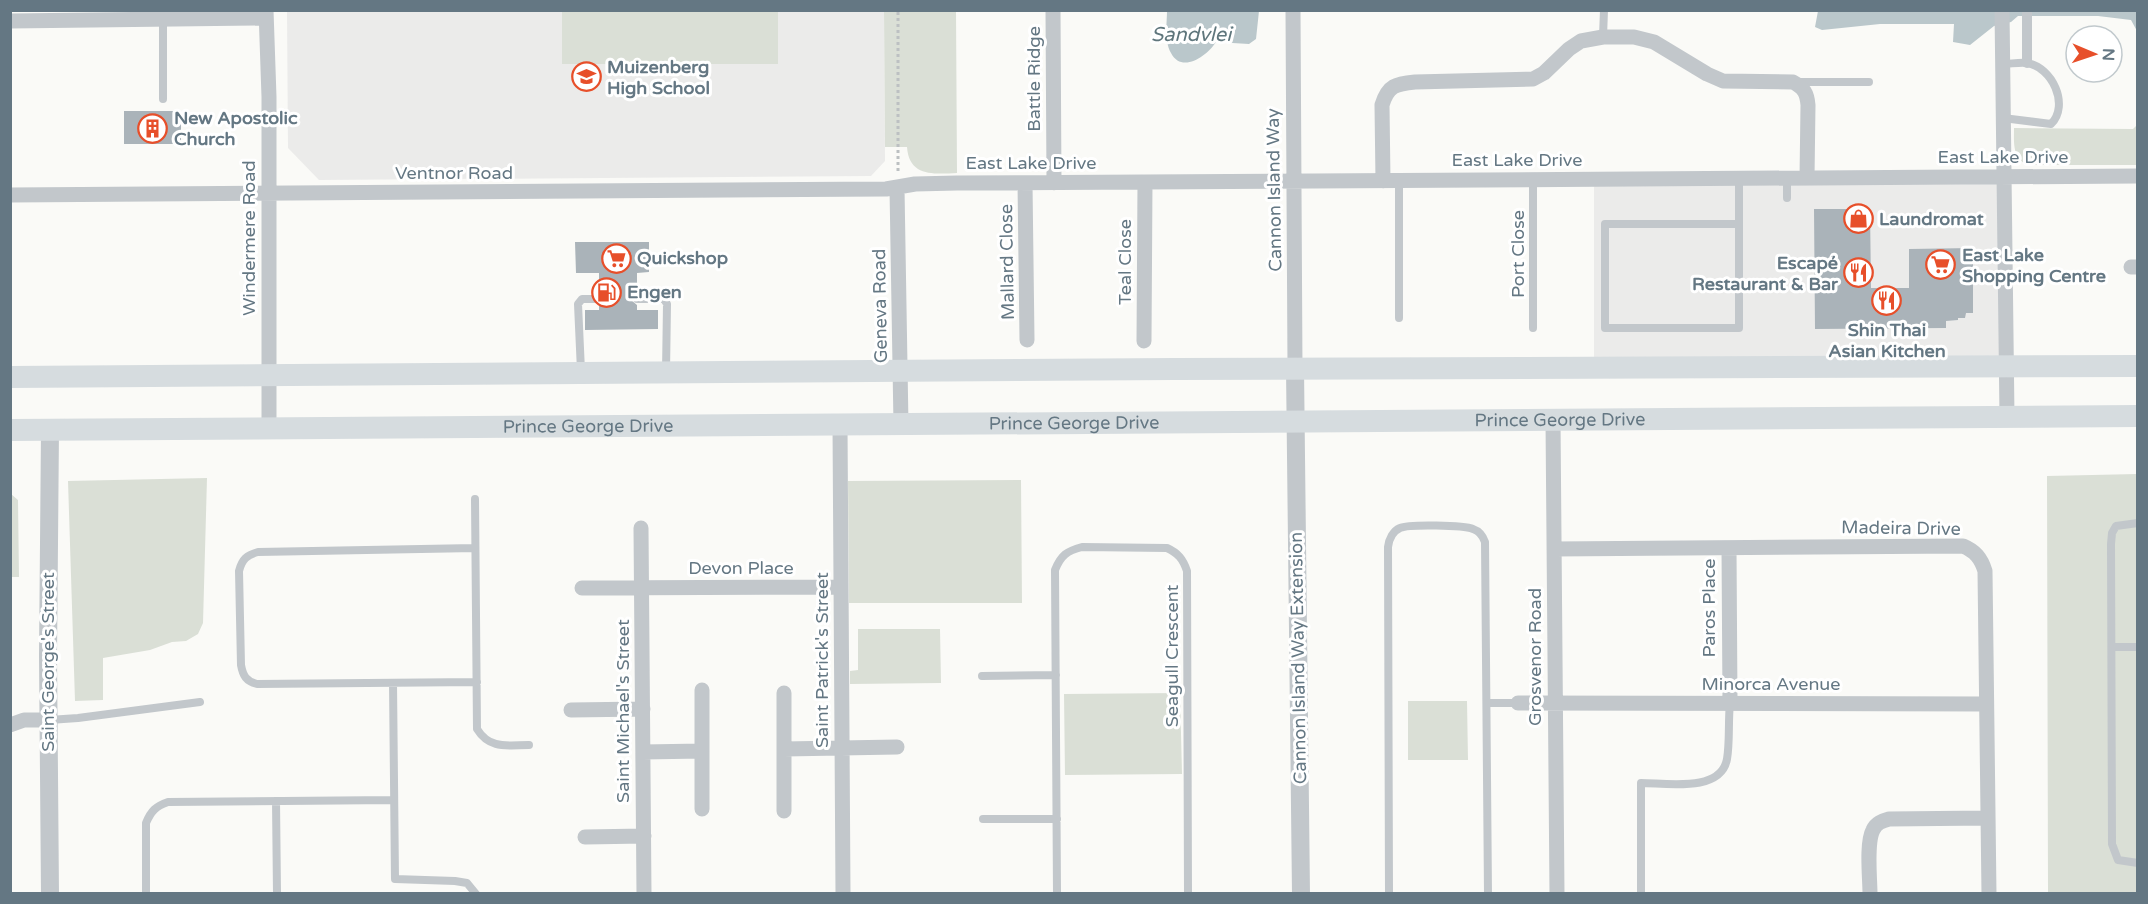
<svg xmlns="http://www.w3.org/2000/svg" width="2148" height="904" viewBox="0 0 2148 904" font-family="'Varela Round',sans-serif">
<rect width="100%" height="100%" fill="#fafaf7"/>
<!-- built -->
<path fill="#ebebea" d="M287,11H884L885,161L871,176L319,180L288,148Z
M2004,176L2006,366L1594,367V179Z"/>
<!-- green -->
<path fill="#dadfd6" d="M562,11H778V64H562Z
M884,11H956L957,173C934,174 909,177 907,147H885Z
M2137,125V165H2028C2012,158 2014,143 2014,128L2133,129Z
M2137,474V893H2048L2047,476Z
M207,478L203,623L198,634L186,641L172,642L150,650L103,658V700L75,701L68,481Z
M1021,480L1022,603H849L848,481Z
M11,494L18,500L19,577H11Z
M858,629H940L941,683L850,684V671L858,670Z
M1180,693L1182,774L1065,775L1064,694Z
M1408,701H1467L1468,760H1408Z"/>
<!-- water -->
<path fill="#bac7cb" d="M1167,11H1259L1256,39L1249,44L1216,42C1207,56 1182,74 1171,53C1164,41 1167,23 1167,11Z
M1818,11H2137V31L2131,20L2098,16H2018L2011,22L1994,26L1970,45L1953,42L1954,24H1880L1822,30L1815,27Z"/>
<!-- building -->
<path fill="#aab3b9" d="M124,111H181V144H124Z
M1814,209H1870L1871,288H1909V249L1973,248V313H1966L1965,318H1958V320L1946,321V328L1815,329Z
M575,242H649V272L637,273V293L632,296L631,300L637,305V310H658V329L585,330V310H599V305L604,302L605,298L599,293V273H576Z"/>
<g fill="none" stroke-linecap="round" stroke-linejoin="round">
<!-- path -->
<path stroke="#bcc0c2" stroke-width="3" stroke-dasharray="3 3" stroke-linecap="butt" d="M898,171V10"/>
<!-- service -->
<path stroke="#c2c7cb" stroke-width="8" d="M163,19V99
M1603,37L1604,10
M2003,64C2010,64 2020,62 2027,63C2052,67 2070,105 2051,124L2003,118
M1798,82H1869
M1739,178V328H1605V224H1739
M1787,178V198
M1533,179V328
M1399,180V318
M637,299H664L667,304L666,372
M581,371L578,304L582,299H599
M475,499L477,729C490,750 508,745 529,745
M2138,523L2116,526L2112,533L2111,544L2112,844L2118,860L2138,863
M475,548L258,552C247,555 242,559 239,571L241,665C243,676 246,681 257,684L477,682
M2112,647H2138
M982,676L1056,675
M393,683L395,879L455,881L467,883L476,894
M1488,703H1518
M49,720L78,718L200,702
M276,801L277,894
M983,819H1057
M146,894V823C151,811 156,806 168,802L394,800
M1057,894L1055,570C1061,555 1067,551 1082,547L1167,548C1178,553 1183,559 1187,571L1188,894
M1389,894L1388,547C1389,539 1393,531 1400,528C1408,524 1464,525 1473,529C1479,531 1483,536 1485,542L1488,894
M1641,894V783C1666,783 1721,793 1727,759C1730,742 1728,721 1730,703"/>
<!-- pedestrian -->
<path stroke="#c2c7cb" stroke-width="10" d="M2027,63V10"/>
<!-- minor -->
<path stroke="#c2c7cb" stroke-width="15" d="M266,10L269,97V429
M1053,10L1054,183
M1293,10L1295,368
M2002,10L2007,417
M10,21L266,18
M1383,181L1382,105C1388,85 1396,84 1415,82L1533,79L1544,73L1569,49L1581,41L1603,37H1634L1654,42L1707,74L1723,81L1793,82C1804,88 1807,93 1808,105L1807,178
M1025,183L1027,340
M897,188L901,425
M10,195L886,189L915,184L957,183L2138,176
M2131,267H2138
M1144,341L1145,182
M1553,420L1557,894
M840,425L843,894
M641,528L644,894
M1729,548L1730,703
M1554,549L1963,546C1975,551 1981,558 1985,571L1989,894
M582,588L841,587
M702,690V809
M784,693V811
M1518,703L1986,704
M571,710L643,709
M10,725L24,720H48
M784,749L897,747
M643,752L702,751
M585,837L644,836
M1870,894C1870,878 1866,843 1873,830C1876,823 1882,821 1889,819L1988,818"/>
<!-- tertiary -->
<path stroke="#c2c7cb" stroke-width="18" d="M1295,368L1301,894
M50,894L48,656L50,430"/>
<!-- primary -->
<g stroke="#d6dcdf" stroke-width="22">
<path d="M10,377L1174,369L2138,366"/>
<path id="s1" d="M10,430L2138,416"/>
</g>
</g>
<!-- icons -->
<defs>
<symbol id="school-ring" viewBox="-11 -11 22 22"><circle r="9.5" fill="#fff" stroke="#e74f2a" stroke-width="1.5"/><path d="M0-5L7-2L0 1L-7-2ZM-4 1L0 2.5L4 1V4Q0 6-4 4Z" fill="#e74f2a"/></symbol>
<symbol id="building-ring" viewBox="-11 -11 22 22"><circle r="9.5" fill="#fff" stroke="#e74f2a" stroke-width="1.5"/><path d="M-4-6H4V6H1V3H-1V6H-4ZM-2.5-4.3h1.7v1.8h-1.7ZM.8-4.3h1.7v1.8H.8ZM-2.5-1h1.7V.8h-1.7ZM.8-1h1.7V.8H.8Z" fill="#e74f2a"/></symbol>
<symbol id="shop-ring" viewBox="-11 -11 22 22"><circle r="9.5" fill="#fff" stroke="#e74f2a" stroke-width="1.5"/><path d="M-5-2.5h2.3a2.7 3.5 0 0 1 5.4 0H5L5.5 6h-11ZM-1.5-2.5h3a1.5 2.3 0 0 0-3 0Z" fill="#e74f2a"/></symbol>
<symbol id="supermarket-ring" viewBox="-11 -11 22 22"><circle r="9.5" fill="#fff" stroke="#e74f2a" stroke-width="1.5"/><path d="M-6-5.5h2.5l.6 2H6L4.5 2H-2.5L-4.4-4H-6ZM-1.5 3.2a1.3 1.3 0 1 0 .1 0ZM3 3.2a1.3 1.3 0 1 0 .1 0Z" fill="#e74f2a"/></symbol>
<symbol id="restaurant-ring" viewBox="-11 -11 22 22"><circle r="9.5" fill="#fff" stroke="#e74f2a" stroke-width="1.5"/><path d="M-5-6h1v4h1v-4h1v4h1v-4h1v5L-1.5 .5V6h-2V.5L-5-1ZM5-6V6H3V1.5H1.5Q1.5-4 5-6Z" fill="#e74f2a"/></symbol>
<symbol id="fuel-ring" viewBox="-11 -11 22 22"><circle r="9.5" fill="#fff" stroke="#e74f2a" stroke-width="1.5"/><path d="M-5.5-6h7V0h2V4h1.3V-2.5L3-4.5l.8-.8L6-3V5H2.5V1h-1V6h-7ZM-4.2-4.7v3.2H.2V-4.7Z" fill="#e74f2a"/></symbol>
</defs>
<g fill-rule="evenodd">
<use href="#school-ring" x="570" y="60" width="33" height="33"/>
<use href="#building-ring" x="136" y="112" width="33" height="33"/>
<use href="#shop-ring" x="1842" y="202" width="33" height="33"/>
<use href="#supermarket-ring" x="600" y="242" width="33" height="33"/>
<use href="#supermarket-ring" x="1924" y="248" width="33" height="33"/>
<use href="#restaurant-ring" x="1842" y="256" width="33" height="33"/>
<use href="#fuel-ring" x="590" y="276" width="33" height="33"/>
<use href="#restaurant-ring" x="1870" y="284" width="33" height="33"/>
</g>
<g text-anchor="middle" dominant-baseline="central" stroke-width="6" stroke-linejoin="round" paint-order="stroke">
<!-- poi labels -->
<g font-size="18" font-weight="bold" fill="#647783" stroke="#fff" text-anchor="start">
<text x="607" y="67">Muizenberg<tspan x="607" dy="21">High School</tspan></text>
<text x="174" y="118">New Apostolic<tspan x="174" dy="21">Church</tspan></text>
<text x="1879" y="219">Laundromat</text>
<text x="1962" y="255">East Lake<tspan x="1962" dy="21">Shopping Centre</tspan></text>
<text x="637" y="258">Quickshop</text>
<text x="1838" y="263" text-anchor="end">Escapé<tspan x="1838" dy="21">Restaurant &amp; Bar</tspan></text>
<text x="627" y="292">Engen</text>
<text x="1887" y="330" text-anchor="middle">Shin Thai<tspan x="1887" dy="21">Asian Kitchen</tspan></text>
</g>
<!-- street labels -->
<g font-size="18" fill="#647783" stroke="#fff">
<text transform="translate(1034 79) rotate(-90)">Battle Ridge</text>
<text x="2003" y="157">East Lake Drive</text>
<text x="1517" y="160">East Lake Drive</text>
<text x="1031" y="163">East Lake Drive</text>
<text x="454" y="173">Ventnor Road</text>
<text transform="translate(1274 190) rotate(-91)">Cannon Island Way</text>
<text transform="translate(249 238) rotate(-90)">Windermere Road</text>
<text transform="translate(1518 254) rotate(-90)">Port Close</text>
<text transform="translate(1007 262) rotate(-91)">Mallard Close</text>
<text transform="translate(1125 262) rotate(-90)">Teal Close</text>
<text transform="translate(880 306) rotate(-91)">Geneva Road</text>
<text stroke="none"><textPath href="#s1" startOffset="1550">Prince George Drive</textPath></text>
<text stroke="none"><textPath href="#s1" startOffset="1064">Prince George Drive</textPath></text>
<text stroke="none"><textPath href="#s1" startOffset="578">Prince George Drive</textPath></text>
<text transform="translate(1901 528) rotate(1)">Madeira Drive</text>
<text x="741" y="568">Devon Place</text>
<text transform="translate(1709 608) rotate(-90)">Paros Place</text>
<text transform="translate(1172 656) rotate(-90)">Seagull Crescent</text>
<text transform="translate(1535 657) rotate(-90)">Grosvenor Road</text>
<text transform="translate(1298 658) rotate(-91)">Cannon Island Way Extension</text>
<text transform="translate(822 660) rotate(-90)">Saint Patrick's Street</text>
<text transform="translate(48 662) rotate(-90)">Saint George's Street</text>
<text x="1771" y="684">Minorca Avenue</text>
<text transform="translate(623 711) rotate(-90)">Saint Michael's Street</text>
</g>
<!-- water labels -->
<g font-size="20" font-style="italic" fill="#5f767c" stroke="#fff">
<text x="1191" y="35">Sandvlei</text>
</g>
</g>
<!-- border -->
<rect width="2148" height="904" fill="none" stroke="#647783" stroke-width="24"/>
<!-- north arrow -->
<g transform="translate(2094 54) rotate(92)"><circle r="28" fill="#ffffff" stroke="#c1c9cd" stroke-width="1.5"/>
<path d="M0-4.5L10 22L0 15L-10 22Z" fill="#e74f2a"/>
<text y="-9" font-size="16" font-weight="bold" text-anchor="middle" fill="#647783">N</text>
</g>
</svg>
